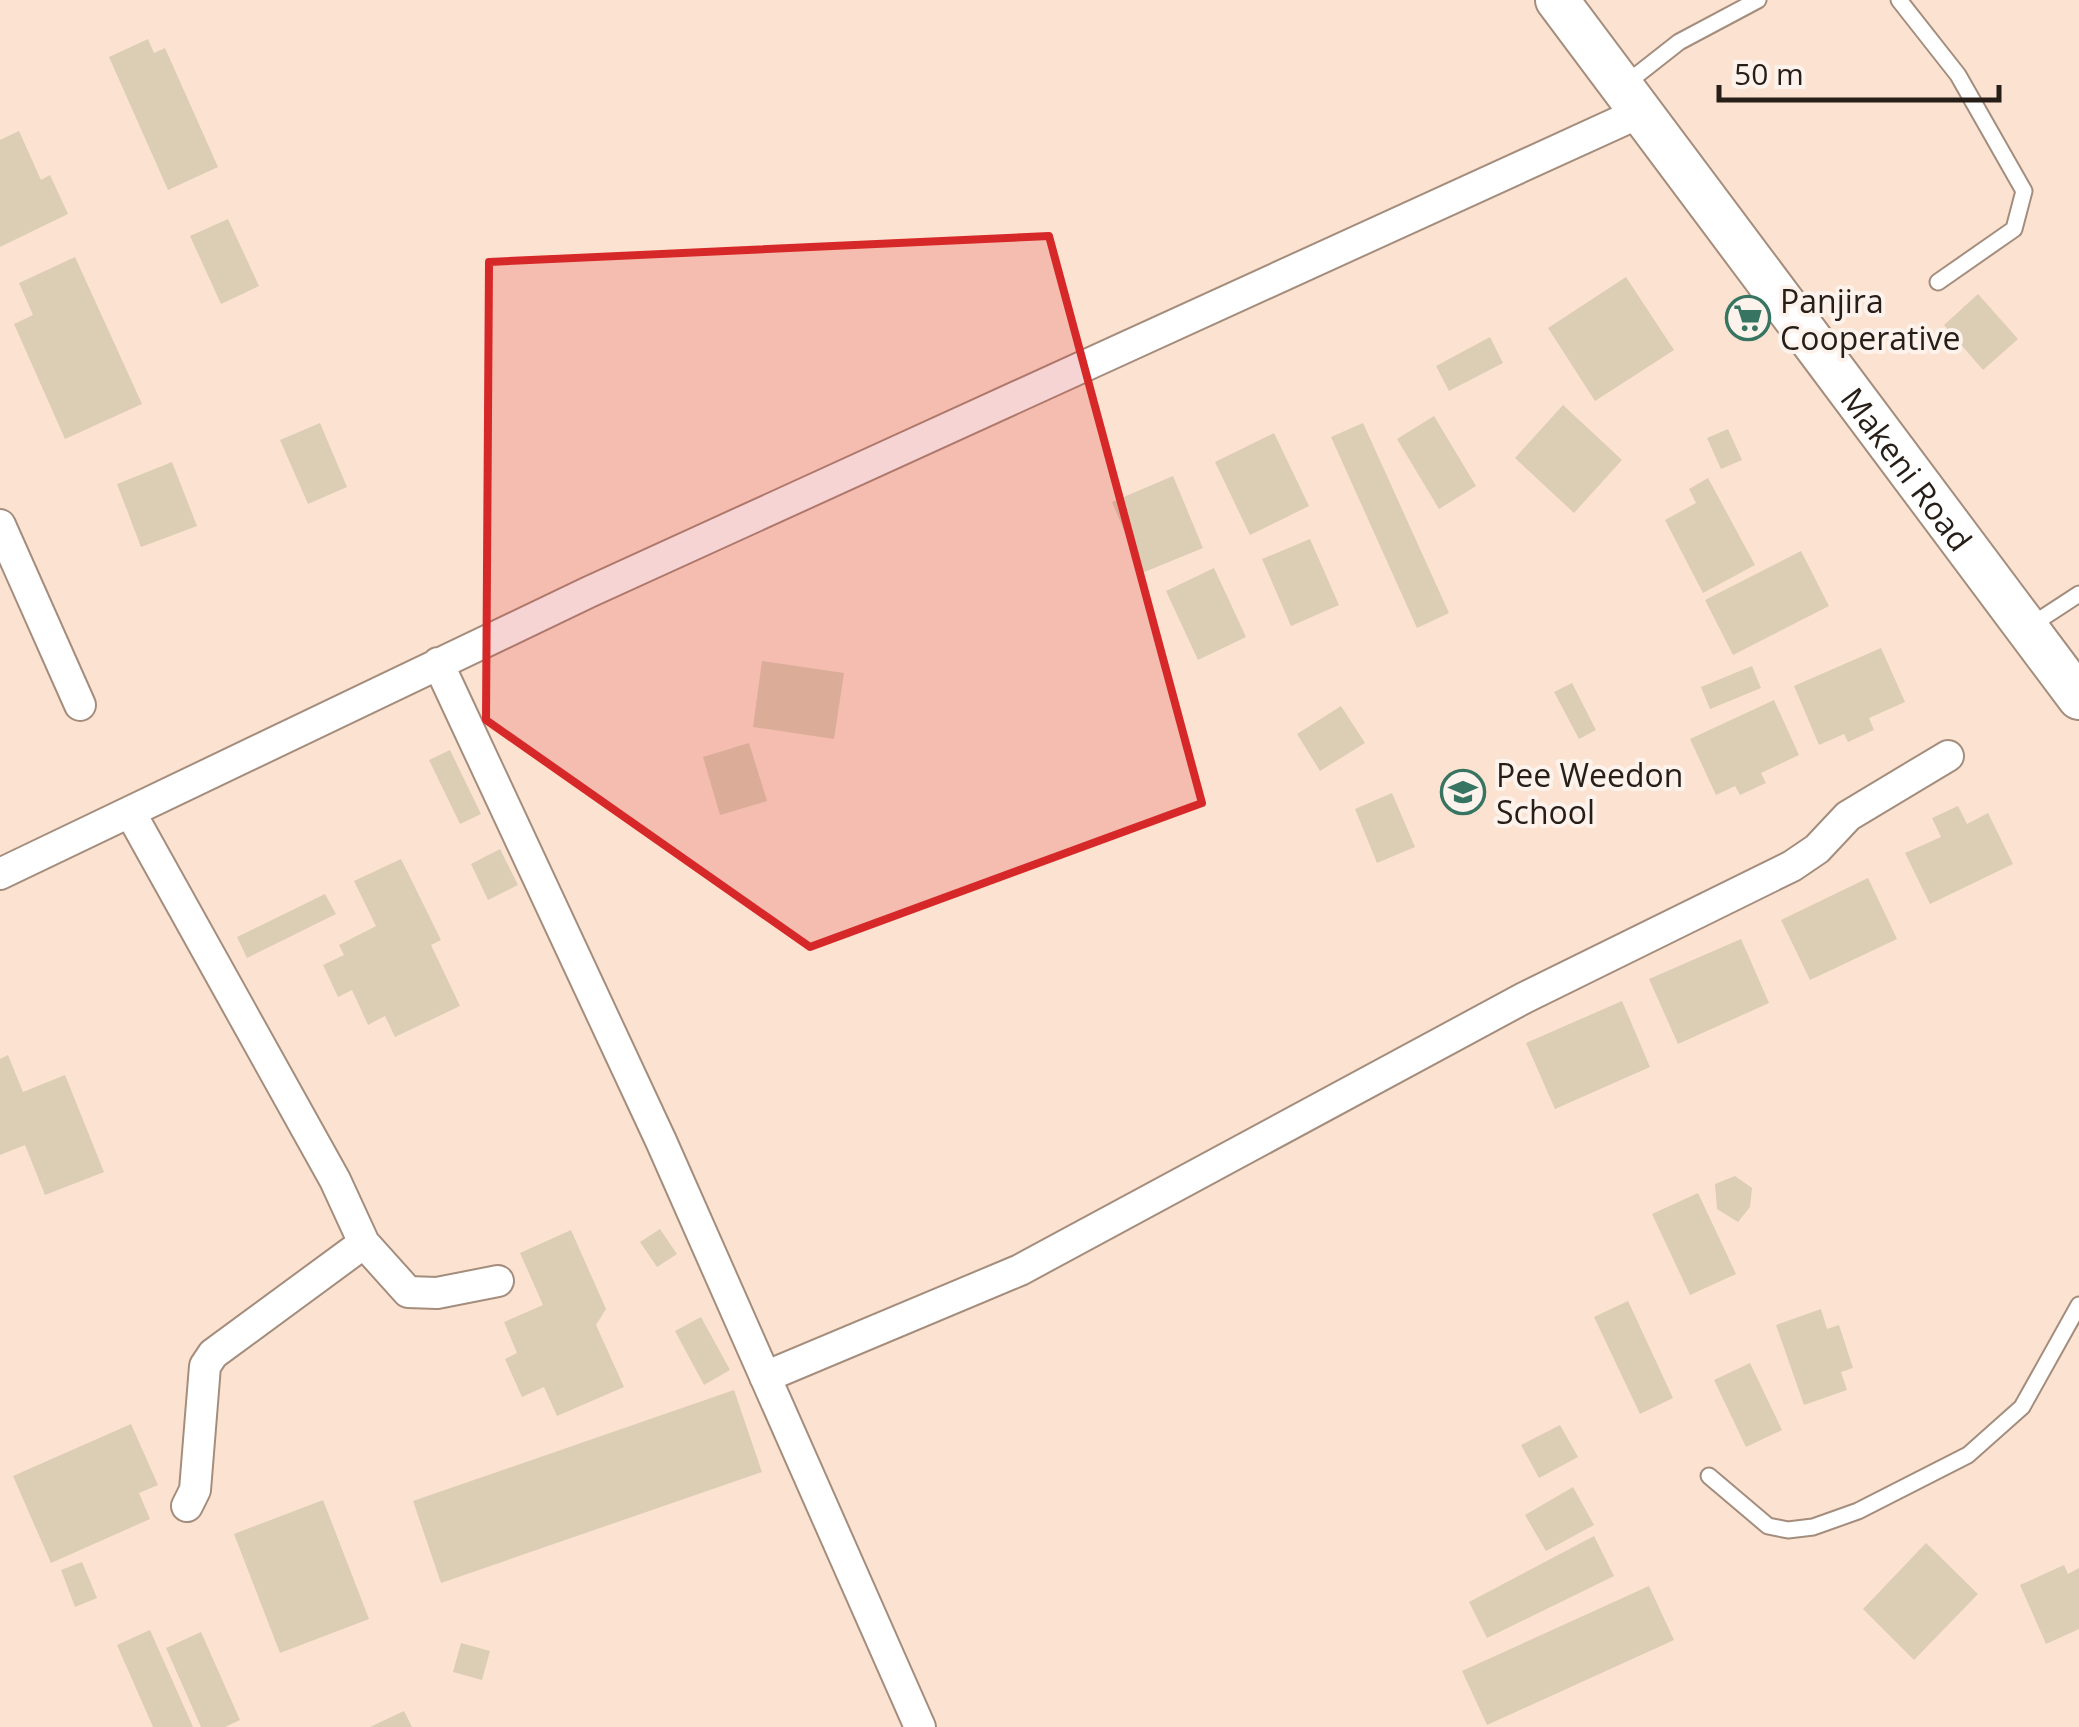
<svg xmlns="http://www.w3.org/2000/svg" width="2079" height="1727" viewBox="0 0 2079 1727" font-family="'Open Sans',sans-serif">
<rect width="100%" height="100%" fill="#fce3d1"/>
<!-- building -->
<path fill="#dccdb5" d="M148,39L154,53L165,48L218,167L168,190L109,57Z
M19,131L41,180L50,175L68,214L0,247V140Z
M228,219L259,286L221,304L190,236Z
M75,257L142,404L65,439L14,324L33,315L19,283Z
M1626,277L1674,350L1595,401L1548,328Z
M1978,294L2018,339L1983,370L1944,325Z
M1490,337L1503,363L1449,391L1436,366Z
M1563,405L1622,460L1574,513L1515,458Z
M1434,416L1476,486L1439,509L1397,439Z
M320,423L347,487L308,504L280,440Z
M1363,423L1449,613L1417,628L1331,437Z
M1728,429L1742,460L1721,469L1707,438Z
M1274,433L1309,506L1250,535L1215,462Z
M172,462L197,526L141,547L117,484Z
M1173,476L1203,548L1142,573L1112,502Z
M1708,478L1755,565L1703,593L1665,520L1696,503L1689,489Z
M1310,539L1339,605L1291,626L1262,559Z
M1801,551L1829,606L1733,655L1705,600Z
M1214,568L1246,637L1198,660L1166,591Z
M1881,648L1905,702L1869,718L1874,730L1848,742L1844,734L1819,745L1794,686Z
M762,661L844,673L834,739L753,727Z
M1752,666L1761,688L1710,709L1701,687Z
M1572,683L1596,730L1579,739L1554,692Z
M1774,700L1799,755L1761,773L1766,783L1740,795L1735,786L1716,795L1690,739Z
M1341,706L1365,743L1320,771L1297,734Z
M749,743L767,801L720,815L703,757Z
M450,750L481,814L460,824L429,760Z
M1392,793L1415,847L1377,863L1355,809Z
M1958,806L1967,824L1988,813L2013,864L1930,904L1905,853L1941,837L1932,818Z
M500,849L518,885L488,900L471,864Z
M401,859L441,940L431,945L460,1006L395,1037L385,1016L368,1025L352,990L338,997L323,965L344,955L339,945L376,926L354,881Z
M1868,878L1897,939L1810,980L1781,920Z
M325,894L336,914L247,958L237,937Z
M1741,939L1769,1003L1678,1044L1649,979Z
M1622,1001L1650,1067L1555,1109L1526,1043Z
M8,1055L23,1092L65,1075L104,1172L45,1195L25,1145L0,1155V1059Z
M1735,1176L1752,1188L1750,1207L1738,1222L1717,1209L1715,1184Z
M1698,1193L1736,1274L1690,1295L1652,1214Z
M660,1229L677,1254L657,1267L640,1242Z
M571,1230L606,1309L596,1325L624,1387L557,1416L544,1387L522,1397L505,1359L517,1353L504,1322L543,1305L520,1253Z
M1628,1301L1673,1398L1640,1414L1594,1317Z
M1821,1309L1827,1329L1839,1325L1853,1368L1841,1372L1847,1390L1804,1405L1776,1325Z
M701,1317L730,1370L704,1385L675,1331Z
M1750,1363L1782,1430L1746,1447L1714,1380Z
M734,1390L762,1472L441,1583L413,1501Z
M131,1424L158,1485L139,1493L150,1519L51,1563L13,1476Z
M1560,1425L1578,1457L1539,1478L1521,1445Z
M1573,1487L1594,1525L1546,1551L1525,1515Z
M323,1500L369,1619L280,1653L234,1534Z
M1594,1536L1614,1576L1487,1638L1469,1602Z
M1926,1543L1978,1594L1914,1660L1863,1609Z
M82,1562L97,1598L75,1607L61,1570Z
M2064,1565L2068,1574L2079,1568V1629L2046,1644L2020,1585Z
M1649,1586L1674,1640L1487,1725L1462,1671Z
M150,1630L193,1727H153L117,1645Z
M201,1632L240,1720L225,1727H201L166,1648Z
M461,1643L490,1651L482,1680L453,1672Z
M404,1711L412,1727H370Z"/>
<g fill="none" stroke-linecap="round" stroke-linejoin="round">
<defs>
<path id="lane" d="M1899,0L1958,75L2024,191L2014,229L1938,282
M1623,86L1679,42L1758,0
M2030,626L2079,594
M1709,1476L1768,1526L1788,1530L1813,1527L1858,1511L1968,1455L2022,1407L2079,1305"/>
<path id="street" d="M0,525L80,705
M438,663L661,1141L920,1727
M130,812L335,1180L364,1243L408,1292L437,1293L498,1281
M0,874L589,592L1641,112
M765,1377L1020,1270L1524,998L1792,866L1817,849L1848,816L1948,756
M187,1506L195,1490L205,1366L213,1354L364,1243"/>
<g id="secondary">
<path id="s1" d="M1557,0L2079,698"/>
</g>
</defs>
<!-- lane casing -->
<use href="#lane" stroke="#a48d7d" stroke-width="19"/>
<!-- street casing -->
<use href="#street" stroke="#a48d7d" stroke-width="34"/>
<!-- secondary casing -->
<use href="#secondary" stroke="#a48d7d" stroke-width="46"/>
<!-- lane -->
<use href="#lane" stroke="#fff" stroke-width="15"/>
<!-- street -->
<use href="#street" stroke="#fff" stroke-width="30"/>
<!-- secondary -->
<use href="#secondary" stroke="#fff" stroke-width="42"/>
</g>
<!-- marked area -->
<path fill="#d62828" fill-opacity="0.2" stroke="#d62828" stroke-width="8" stroke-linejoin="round" d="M1049,236L1202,803L810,947L486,720L489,262Z"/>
<!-- icons -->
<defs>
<symbol id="supermarket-ring" viewBox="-11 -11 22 22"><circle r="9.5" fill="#fdf3ec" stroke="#377562" stroke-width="1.5"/><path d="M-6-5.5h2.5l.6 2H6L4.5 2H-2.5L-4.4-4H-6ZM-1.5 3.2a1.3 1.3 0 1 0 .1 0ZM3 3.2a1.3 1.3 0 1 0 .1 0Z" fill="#377562"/></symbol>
<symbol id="school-ring" viewBox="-11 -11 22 22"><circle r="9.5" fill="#fdf3ec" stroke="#377562" stroke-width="1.5"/><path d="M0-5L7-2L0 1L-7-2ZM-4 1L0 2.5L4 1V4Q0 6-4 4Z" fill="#377562"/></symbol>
</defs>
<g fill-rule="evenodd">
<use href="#supermarket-ring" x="1723" y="293" width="50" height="50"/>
<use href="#school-ring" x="1438" y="767" width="50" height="50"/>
</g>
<g text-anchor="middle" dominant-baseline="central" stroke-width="8" stroke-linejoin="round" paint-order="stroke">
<!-- poi labels -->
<g font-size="32" fill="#271e18" stroke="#fdf3ec" text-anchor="start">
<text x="1780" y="300">Panjira<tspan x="1780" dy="37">Cooperative</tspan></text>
<text x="1496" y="774">Pee Weedon<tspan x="1496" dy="37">School</tspan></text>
</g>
<!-- street labels -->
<g font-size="32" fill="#271e18" stroke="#fdf3ec">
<text stroke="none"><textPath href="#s1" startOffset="585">Makeni Road</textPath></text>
</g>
</g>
<!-- scale -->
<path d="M1719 85v15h280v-15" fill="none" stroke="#271e18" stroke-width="5"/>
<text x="1734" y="85" font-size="30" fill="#271e18" stroke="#fdf3ec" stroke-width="8" paint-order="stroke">50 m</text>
</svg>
